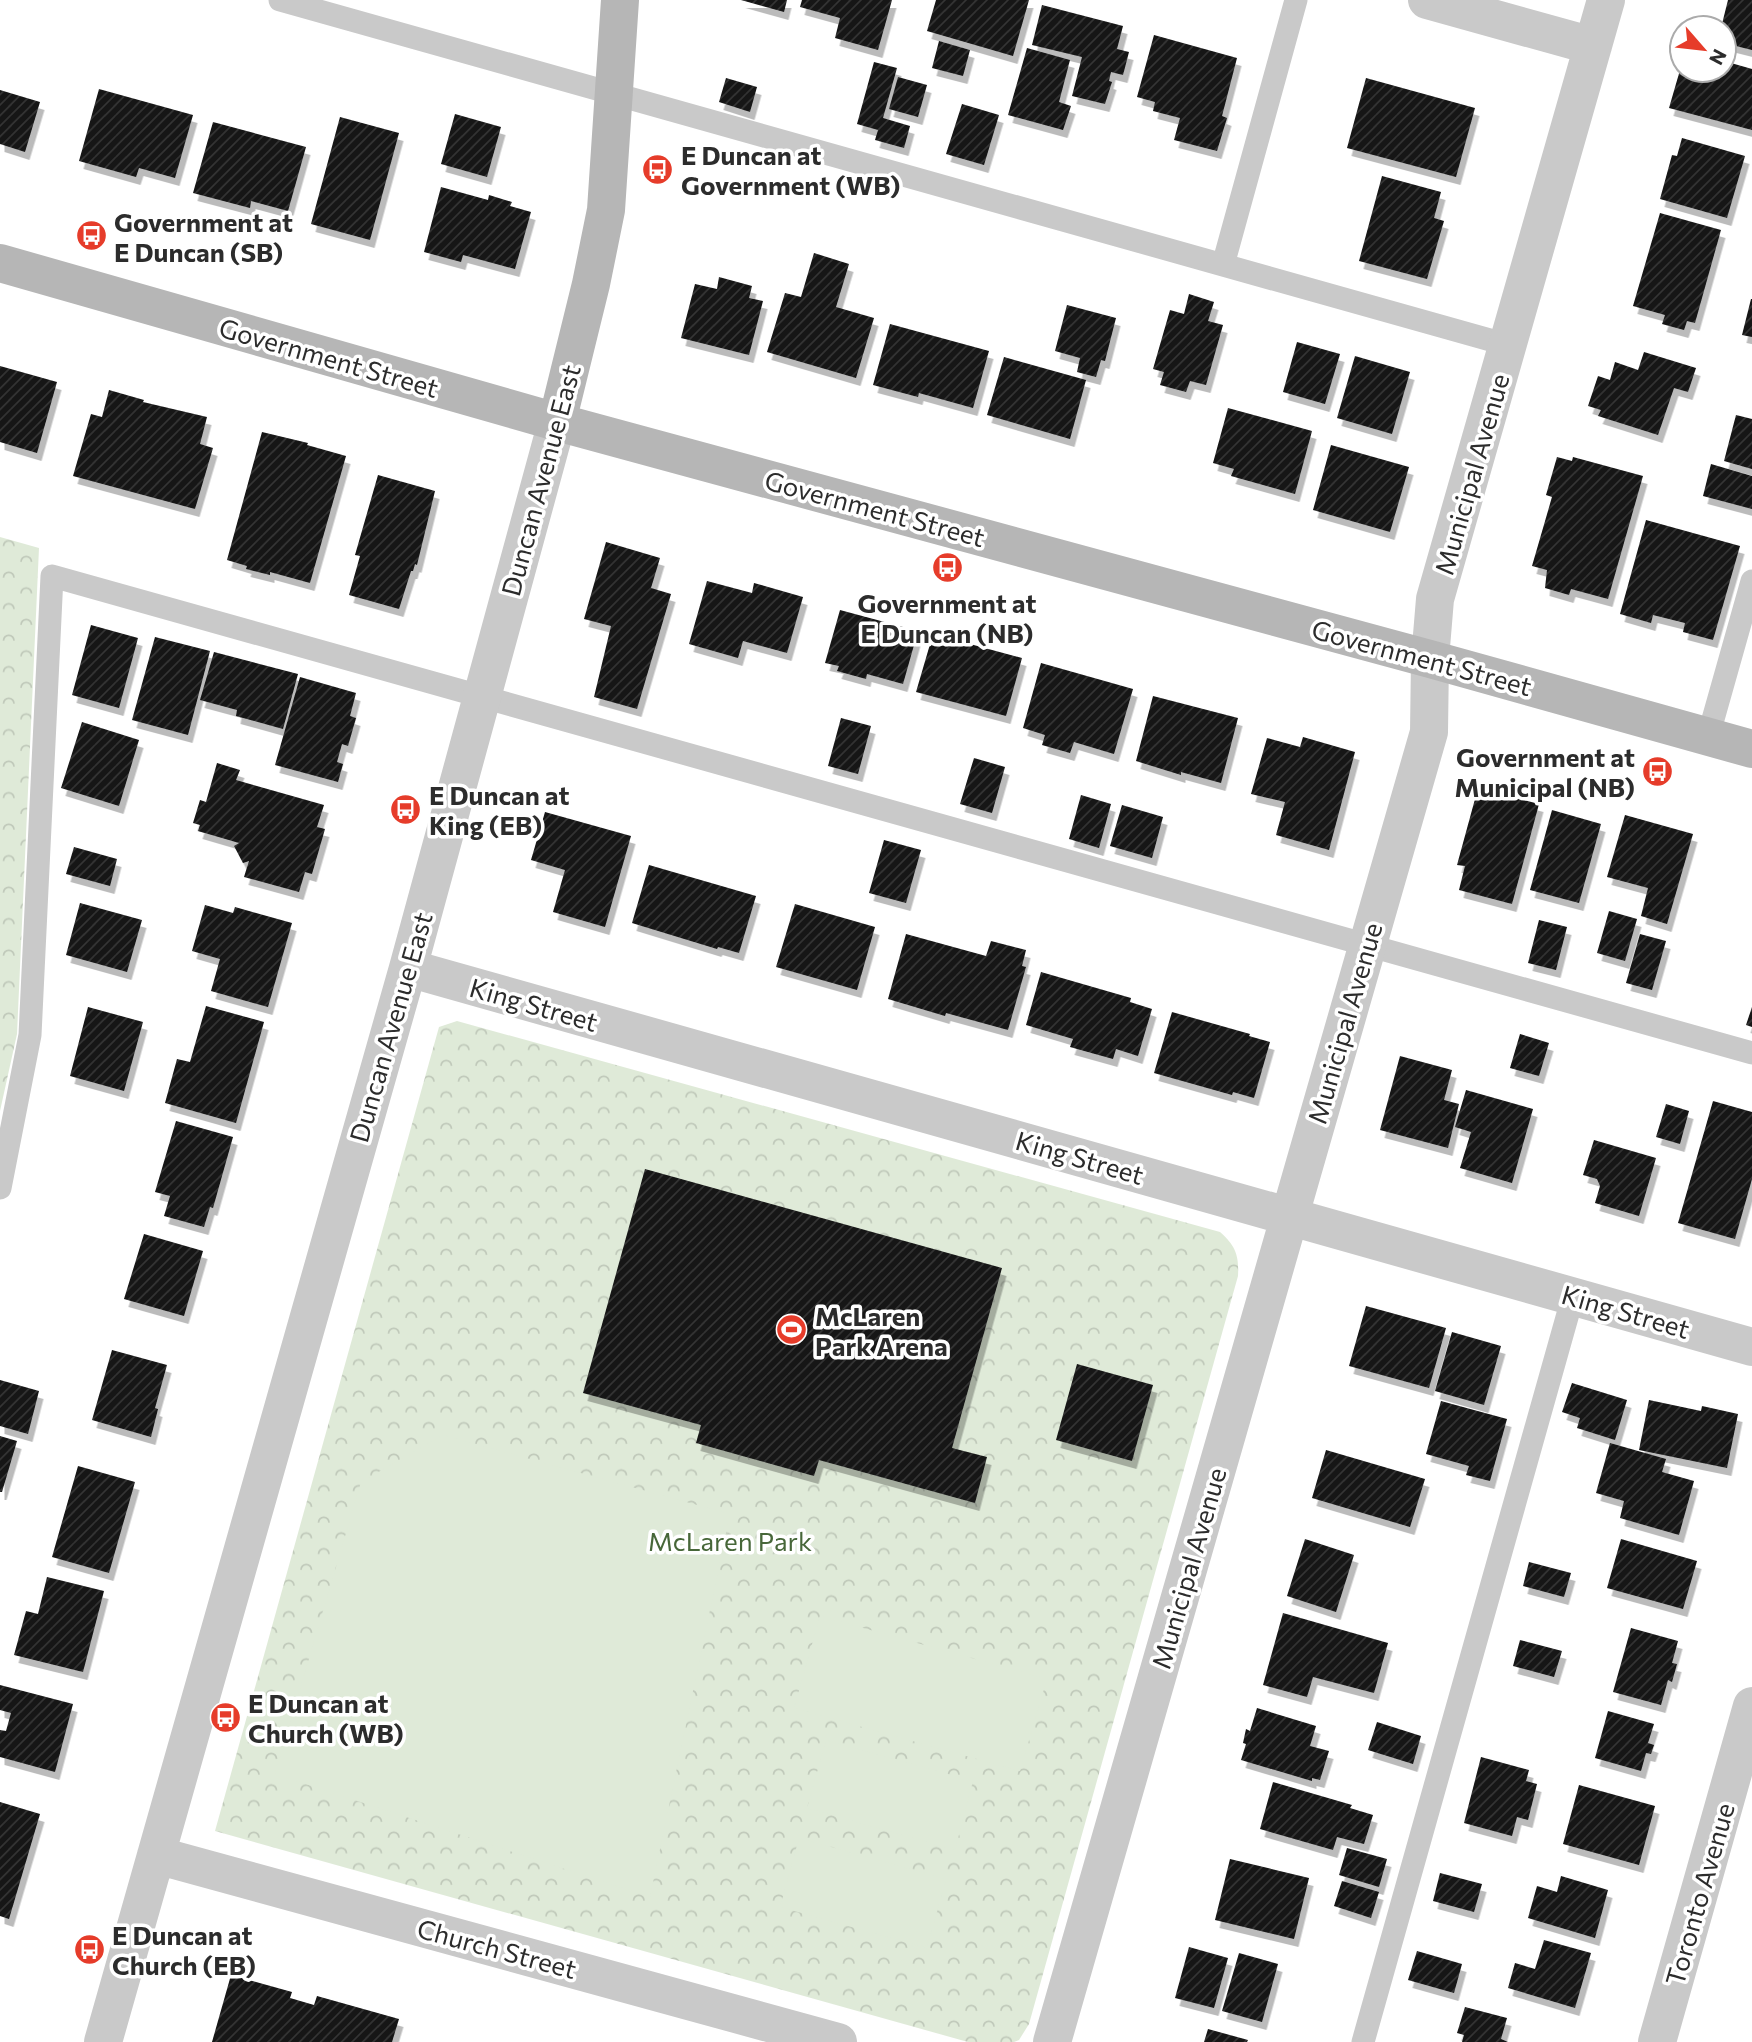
<svg xmlns="http://www.w3.org/2000/svg" width="1752" height="2042" viewBox="0 0 1752 2042" font-family="Commissioner,sans-serif">
<defs>
<pattern id="forest-crowns" width="20" height="18" patternUnits="userSpaceOnUse" patternTransform="scale(1.75)"><rect width="20" height="18" fill="#dfead8"/><path d="M2 6a3 3 0 1 1 6 0M12 15a3 3 0 1 1 6 0" fill="none" stroke="#c0c9ba"/></pattern>
<pattern id="building-hatch" width="6" height="6" patternUnits="userSpaceOnUse" patternTransform="scale(1.75)"><rect width="6" height="6" fill="#131313"/><path d="M-1 1l2-2M0 6l6-6M5 7l2-2" fill="none" stroke="#363636"/></pattern>
<filter id="shadow"><feDropShadow dx="4.5" dy="8" stdDeviation="0" flood-color="#0004"/></filter>
</defs>
<rect width="100%" height="100%" fill="#fff"/>
<!-- forest -->
<path fill="url(#forest-crowns)" d="M0,537L39,548L17,1034L0,1111Z
M457,1021L1220,1232C1236,1246 1239,1256 1238,1276L1029,2024L1019,2040L1014,2042H968L215,1831L439,1027Z"/>
<!-- pitch -->
<path fill="#dfead8" d="M443,1435L730,1514L650,1897L275,1774L361,1482Z
M820,1616L1047,1679L1020,1771L794,1708Z
M826,1740L973,1781L955,1850L807,1808Z
M799,1838L946,1879L927,1948L780,1907Z"/>
<!-- building -->
<path fill="url(#building-hatch)" filter="url(#shadow)" d="M741,0H787L784,12Z
M802,0H892L878,50L835,38L840,18L800,7Z
M936,0H1029L1013,56L927,31Z
M1728,0H1752V50L1724,43V28H1721Z
M1042,5L1123,26L1117,49L1129,52L1123,75L1111,72L1109,81L1112,82L1105,104L1072,96L1082,57L1032,45Z
M1154,35L1237,58L1222,116L1227,118L1217,151L1174,140L1180,118L1153,111L1155,102L1137,97Z
M939,41L970,50L963,76L932,68Z
M1027,48L1070,60L1059,102L1071,106L1063,130L1008,115Z
M1724,61L1752,69V130L1669,108L1680,70H1724Z
M874,62L897,68L883,118L910,126L904,148L875,140L878,130L857,124Z
M898,77L927,85L918,117L889,109Z
M726,78L757,87L750,112L719,102Z
M1366,78L1475,108L1456,177L1347,148Z
M99,89L193,115L175,178L139,168L136,177L79,161Z
M0,90L40,102L25,152L0,144Z
M962,104L999,115L984,165L946,154Z
M455,114L501,127L487,177L441,164Z
M340,117L399,133L370,240L311,224Z
M213,122L306,147L288,211L251,201L250,208L193,193Z
M1682,138L1745,156L1727,218L1660,199L1672,155L1677,156Z
M1382,176L1441,192L1434,218L1444,221L1427,279L1359,261Z
M441,187L488,200L489,195L512,202L510,206L531,212L515,269L463,255L461,262L424,252Z
M1660,213L1721,230L1695,323L1687,321L1684,330L1662,324L1665,315L1633,306Z
M814,253L849,264L836,307L874,318L856,378L767,352L785,293L801,297Z
M719,277L752,286L749,298L763,301L749,355L681,338L695,284L717,289Z
M1189,294L1214,302L1208,321L1223,325L1206,385L1190,381L1186,392L1160,385L1164,372L1153,369L1170,310L1184,314Z
M1751,299H1752V337L1742,335Z
M1067,305L1116,318L1105,361L1101,360L1096,377L1077,372L1080,358L1055,351Z
M890,324L989,351L973,408L919,393L918,397L873,385Z
M1297,342L1340,354L1325,404L1283,392Z
M1644,352L1696,368L1688,392L1674,388L1658,435L1598,416L1601,410L1588,406L1598,376L1610,380L1615,362L1638,370Z
M1355,356L1410,372L1392,434L1337,418Z
M1004,357L1086,380L1070,439L987,415Z
M0,366L57,382L37,453L0,442Z
M109,390L144,400L143,402L207,417L200,444L213,448L195,509L73,476L91,414L102,417Z
M1228,408L1312,431L1295,494L1231,476L1234,469L1213,463Z
M1736,415L1752,419V469L1724,461Z
M262,432L308,443L307,445L346,456L310,583L270,572V575L246,569L247,566L227,560Z
M1331,445L1409,467L1390,532L1313,510Z
M1557,457L1572,461L1573,457L1643,476L1608,599L1571,589L1569,595L1545,588L1547,570L1532,566L1552,497L1546,495Z
M1711,464L1752,476V509L1703,496Z
M378,475L435,491L417,565L415,564L413,571H411L399,609L349,595L360,556L355,555Z
M1646,520L1740,546L1713,640L1683,632L1685,623L1653,615L1651,623L1620,614Z
M606,542L660,558L651,588L671,594L637,709L594,697L611,626L584,619Z
M707,581L752,593L754,583L803,597L787,653L743,641L738,658L689,644Z
M840,610L918,631L903,684L867,674L866,679L837,671L839,666L825,663Z
M91,625L138,638L119,708L72,695Z
M933,634L1022,658L1006,716L916,692Z
M155,637L210,651L188,735L132,720Z
M214,652L298,674L283,729L236,716L237,710L200,700Z
M1041,663L1133,689L1114,754L1074,742L1070,753L1042,745L1045,735L1023,728Z
M300,677L356,693L350,716L356,718L348,746L342,744L337,762L343,764L338,782L275,765Z
M1153,696L1238,718L1221,783L1181,772V775L1136,761Z
M841,718L871,726L858,774L828,766Z
M82,722L139,740L119,806L61,788Z
M1303,737L1355,752L1329,850L1276,835L1285,802L1251,794L1267,738L1300,747Z
M974,758L1005,767L992,813L960,804Z
M217,763L240,770L236,780L324,805L317,827L325,829L312,874L305,872L299,892L244,877L249,861L243,863L234,846L239,843L198,831L200,825L193,823L200,800L206,802Z
M1478,788L1539,804L1512,904L1459,890L1465,866L1457,865Z
M1081,795L1111,804L1099,848L1069,839Z
M1122,805L1163,817L1152,858L1110,846Z
M1552,810L1601,824L1579,903L1530,890Z
M545,812L631,836L605,927L553,912L565,870L531,860Z
M1625,815L1693,834L1667,924L1641,916L1648,888L1607,877Z
M884,840L921,850L906,903L869,893Z
M74,847L117,859L110,886L66,874Z
M649,865L756,896L739,953L718,947L717,949L632,923Z
M80,903L142,920L127,972L66,955Z
M795,904L875,927L857,990L776,967Z
M205,905L233,913L235,907L292,923L268,1007L211,991L220,959L192,951Z
M1609,911L1637,919L1625,961L1597,953Z
M1539,920L1567,927L1556,970L1528,963Z
M906,934L986,956L991,941L1026,950L1022,966L1026,967L1008,1030L946,1013L945,1016L888,999Z
M1640,934L1666,941L1652,990L1626,983Z
M1041,972L1131,998L1130,1002L1152,1009L1138,1056L1116,1049L1113,1059L1070,1047L1073,1039L1026,1025Z
M206,1006L264,1022L236,1123L165,1103L177,1059L190,1062Z
M88,1007L143,1022L124,1091L70,1076Z
M1752,1007V1027L1746,1025Z
M1172,1012L1250,1034L1249,1036L1270,1042L1254,1098L1233,1092L1232,1095L1154,1073Z
M1520,1034L1549,1043L1539,1076L1510,1068Z
M1400,1056L1452,1070L1444,1100L1459,1104L1448,1148L1380,1130Z
M1466,1090L1533,1109L1512,1183L1460,1168L1471,1132L1455,1127Z
M1713,1101L1752,1112V1179L1735,1239L1678,1223Z
M1666,1104L1689,1111L1680,1144L1656,1137Z
M176,1121L233,1137L213,1208L210,1207L204,1227L164,1216L170,1196L155,1192Z
M1594,1140L1656,1158L1639,1216L1595,1203L1600,1186L1597,1179L1583,1175Z
M645,1169L1002,1268L952,1448L987,1457L975,1503L819,1460L814,1476L696,1443L701,1425L583,1393Z
M144,1234L203,1251L184,1316L124,1299Z
M1366,1306L1446,1328L1429,1388L1349,1366Z
M1452,1332L1501,1346L1484,1405L1435,1391Z
M112,1350L167,1365L155,1408L158,1409L151,1437L92,1420Z
M1077,1364L1153,1385L1132,1461L1056,1440Z
M0,1380L39,1391L28,1434L0,1426Z
M1572,1383L1627,1400L1615,1440L1577,1428L1580,1418L1562,1412Z
M1649,1400L1701,1411L1702,1406L1738,1414L1727,1468L1639,1450Z
M1441,1401L1507,1419L1490,1481L1466,1475L1469,1466L1426,1454Z
M0,1436L17,1441L2,1492H0Z
M1610,1443L1666,1459L1662,1472L1694,1481L1679,1535L1620,1518L1624,1501L1596,1493Z
M1326,1450L1425,1479L1410,1527L1312,1498Z
M78,1466L135,1482L109,1573L52,1557Z
M1305,1539L1354,1555L1336,1612L1287,1596Z
M1621,1539L1697,1561L1683,1609L1607,1588Z
M1529,1562L1571,1573L1564,1597L1523,1586Z
M47,1577L104,1591L83,1672L14,1655L26,1611L38,1614Z
M1283,1613L1388,1643L1374,1693L1313,1677L1307,1697L1263,1685Z
M1631,1628L1678,1641L1672,1663L1677,1664L1672,1682L1668,1680L1661,1705L1613,1692Z
M1520,1640L1562,1651L1554,1677L1513,1666Z
M0,1685L73,1704L55,1772L0,1757V1730L6,1731L11,1713L0,1710Z
M1257,1708L1316,1726L1310,1746L1329,1751L1320,1780L1312,1778V1781L1241,1760L1246,1744L1243,1743L1246,1729L1250,1731Z
M1608,1711L1654,1724L1648,1743L1654,1745L1651,1754L1646,1753L1641,1771L1595,1758Z
M1377,1722L1421,1736L1413,1764L1368,1750Z
M1481,1757L1529,1770L1526,1781L1537,1784L1528,1820L1517,1817L1512,1836L1464,1823Z
M1273,1782L1352,1805L1350,1808L1373,1815L1364,1844L1337,1837L1333,1850L1260,1829Z
M1579,1785L1655,1806L1639,1865L1563,1844Z
M0,1802L40,1814L9,1919L0,1916Z
M1347,1848L1387,1859L1379,1887L1339,1875Z
M1230,1859L1309,1878L1294,1939L1215,1920Z
M1440,1873L1482,1884L1474,1912L1433,1901Z
M1561,1876L1608,1890L1595,1938L1528,1918L1537,1886L1557,1892Z
M1342,1881L1379,1892L1371,1918L1334,1906Z
M1544,1940L1591,1953L1575,2008L1508,1988L1515,1963L1535,1969Z
M1189,1947L1228,1958L1214,2008L1175,1998Z
M1417,1951L1462,1964L1454,1993L1408,1980Z
M1239,1953L1278,1964L1262,2022L1222,2011Z
M231,1975L292,1992L290,1998L314,2005L317,1996L399,2019L392,2042H212Z
M1465,2007L1507,2018L1501,2039L1508,2042H1462L1464,2035L1457,2033Z
M1208,2029L1248,2040L1247,2042H1204Z"/>
<g fill="none" stroke-linecap="round" stroke-linejoin="round">
<!-- lane -->
<path stroke="#c9c9c9" stroke-width="23" d="M280,0L1508,345
M1223,265L1296,0
M1708,737L1752,581
M0,1188L30,1035L52,576L1752,1053
M1363,2042L1573,1296"/>
<!-- street -->
<path stroke="#c9c9c9" stroke-width="38" d="M1427,0L1593,46
M408,968L1752,1347
M156,1855L838,2042
M103,2042L408,968L557,422
M1052,2042L1429,732L1430,659L1435,599L1606,0
M1657,2042L1752,1706"/>
<!-- secondary -->
<path stroke="#b6b6b6" stroke-width="38" d="M0,263L557,422L1430,659L1752,749
M557,422L591,284L606,210L620,0"/>
</g>
<!-- icons -->
<defs>
<symbol id="bus-disc" viewBox="-11 -11 22 22"><circle r="9.5" fill="#e63c2a" stroke="#fff"/><path d="M-5-6H5V4H4V6H2V4H-2V6H-4V4H-5ZM-3.5-4V0h7V-4ZM-3.5 1.2v1.5H-2V1.2ZM2 1.2v1.5H3.5V1.2Z" fill="#fff"/></symbol>
<symbol id="stadium-disc" viewBox="-11 -11 22 22"><circle r="9.5" fill="#e63c2a" stroke="#fff"/><path d="M0-5a6.5 5 0 1 0 0 10a6.5 5 0 1 0 0-10ZM-3.5-1.8h7v3.6h-7Z" fill="#fff"/></symbol>
</defs>
<g fill-rule="evenodd">
<use href="#bus-disc" x="640" y="152" width="35" height="35"/>
<use href="#bus-disc" x="74" y="218" width="35" height="35"/>
<use href="#bus-disc" x="930" y="550" width="35" height="35"/>
<use href="#bus-disc" x="1640" y="754" width="35" height="35"/>
<use href="#bus-disc" x="388" y="792" width="35" height="35"/>
<use href="#stadium-disc" x="774" y="1312" width="35" height="35"/>
<use href="#bus-disc" x="208" y="1700" width="35" height="35"/>
<use href="#bus-disc" x="72" y="1932" width="35" height="35"/>
</g>
<g text-anchor="middle" dominant-baseline="central" stroke-width="7" stroke-linejoin="round" paint-order="stroke">
<!-- poi labels -->
<g font-size="26" font-weight="bold" fill="#2c2c2c" stroke="#fff" text-anchor="start">
<text x="681" y="154">E Duncan at<tspan x="681" dy="30">Government (WB)</tspan></text>
<text x="114" y="221">Government at<tspan x="114" dy="30">E Duncan (SB)</tspan></text>
<text x="947" y="602" text-anchor="middle">Government at<tspan x="947" dy="30">E Duncan (NB)</tspan></text>
<text x="1635" y="756" text-anchor="end">Government at<tspan x="1635" dy="30">Municipal (NB)</tspan></text>
<text x="429" y="794">E Duncan at<tspan x="429" dy="30">King (EB)</tspan></text>
<text x="815" y="1315">McLaren<tspan x="815" dy="30">Park Arena</tspan></text>
<text x="248" y="1702">E Duncan at<tspan x="248" dy="30">Church (WB)</tspan></text>
<text x="112" y="1934">E Duncan at<tspan x="112" dy="30">Church (EB)</tspan></text>
</g>
<!-- street labels -->
<g font-size="26" fill="#2c2c2c" stroke="#fff">
<text transform="translate(329 357) rotate(16)">Government Street</text>
<text transform="translate(1471 474) rotate(-74)">Municipal Avenue</text>
<text transform="translate(540 480) rotate(-75)">Duncan Avenue East</text>
<text transform="translate(875 508) rotate(15)">Government Street</text>
<text transform="translate(1422 657) rotate(15)">Government Street</text>
<text transform="translate(534 1004) rotate(16)">King Street</text>
<text transform="translate(1344 1023) rotate(-74)">Municipal Avenue</text>
<text transform="translate(390 1027) rotate(-74)">Duncan Avenue East</text>
<text transform="translate(1080 1157) rotate(16)">King Street</text>
<text transform="translate(1626 1311) rotate(16)">King Street</text>
<text transform="translate(1188 1568) rotate(-74)">Municipal Avenue</text>
<text transform="translate(1699 1894) rotate(-74)">Toronto Avenue</text>
<text transform="translate(497 1948) rotate(15)">Church Street</text>
</g>
<!-- park labels -->
<g font-size="26" fill="#476739" stroke="#fff">
<text x="730" y="1540">McLaren Park</text>
</g>
</g>
<!-- north arrow -->
<g transform="translate(1703 49) rotate(118)"><circle r="33" fill="#ffffff" stroke="#ababab" stroke-width="2"/>
<path d="M0-5L12 26L0 18L-12 26Z" fill="#e63c2a"/>
<text y="-10" font-size="19" font-weight="bold" text-anchor="middle" fill="#2c2c2c">N</text>
</g>
</svg>
